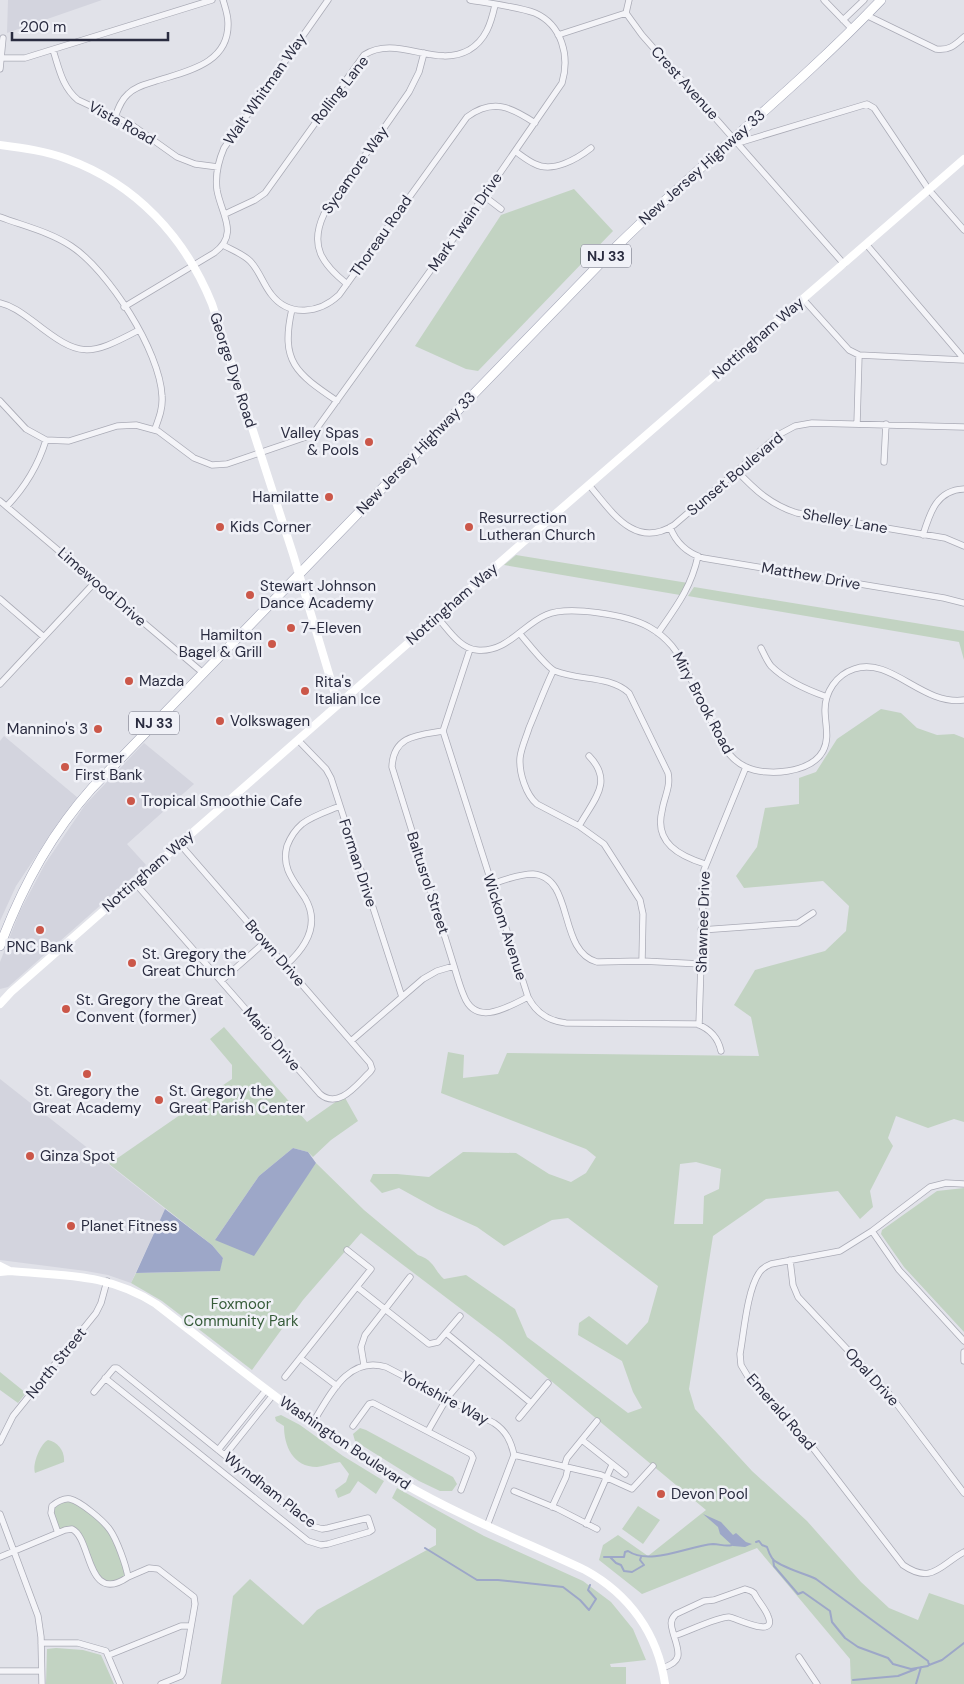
<svg xmlns="http://www.w3.org/2000/svg" width="964" height="1684" viewBox="0 0 964 1684" font-family="'DM Sans',sans-serif">
<rect width="100%" height="100%" fill="#e1e2e9"/>
<!-- built -->
<path fill="#d3d4de" d="M8,0H102L7,33Z
M4,736L78,798L60,820L16,886L0,921V741Z
M144,743L194,784L127,844L146,865L8,987L0,989V962L20,911L45,864L85,805Z
M0,1079L165,1209L131,1283L108,1275L86,1271L0,1260Z"/>
<!-- green -->
<path fill="#c2d3c2" fill-rule="evenodd" d="M574,189L613,231L478,371L466,369L415,346L501,215Z
M516,555L688,583L680,595L504,565Z
M694,587L964,631V660L959,642L688,596Z
M881,709L901,713L917,728L937,735L954,734L964,738V1122L954,1119L928,1128L896,1116L888,1138L893,1146L870,1191L873,1207L860,1219L838,1191L766,1199L713,1236L689,1389L695,1409L752,1471L807,1521L861,1582L889,1608L918,1620L929,1593L964,1605V1684H851L850,1659L757,1548L642,1594L599,1560L603,1545L618,1535L648,1556L706,1510L502,1340L361,1233L303,1300L252,1370L162,1301L131,1283L136,1273L219,1271L223,1258L212,1245L109,1164L232,1079V1065L210,1039L224,1027L307,1122L344,1096L358,1121L331,1140L313,1157L308,1152L293,1148L259,1176L215,1240L285,1207L316,1163L364,1210L418,1255C435,1261 433,1269 444,1279L466,1275L515,1309L527,1337L628,1413L642,1408L633,1392L622,1361L578,1335L579,1323L589,1316L627,1345L648,1322L658,1286L568,1218L552,1220L504,1246L477,1227L437,1209L399,1188L382,1193L370,1181L373,1174H397L429,1177L463,1152L516,1153L549,1174L571,1182L586,1173L596,1157L586,1149L441,1093L448,1052L464,1055L463,1078L498,1074L507,1053L759,1056L751,1017L734,1005L755,970L825,951L846,931L849,906L823,881L744,888L736,876L757,847L765,808L799,804V778L816,772L837,739ZM696,1162L721,1169L719,1189L704,1196L703,1224H674L680,1164Z
M964,1188V1332L904,1267L881,1234L882,1230L937,1191Z
M0,1372L26,1393L18,1403L0,1390Z
M281,1415L300,1425L343,1456L384,1481L376,1494L358,1481L350,1493L338,1498L335,1490L346,1482L349,1474L340,1462C333,1463 324,1466 317,1467C293,1467 284,1446 284,1426L276,1421L275,1417Z
M360,1428L366,1430L453,1477L457,1484L452,1491H440L419,1481L355,1441L353,1434Z
M48,1440C58,1442 65,1451 64,1462L35,1473C32,1465 40,1444 48,1440Z
M397,1488L484,1536L583,1581L611,1602L633,1629L646,1660L610,1664L611,1667H626V1684H221L233,1596L250,1579L303,1625L317,1610L436,1545V1529L392,1498Z
M71,1499L109,1529L128,1577L111,1583L97,1578L75,1531L58,1533L52,1506Z
M638,1506L660,1520L643,1544L622,1529Z
M56,1648L83,1650L101,1655L114,1684H46L47,1649Z"/>
<!-- water -->
<path fill="#9da7c8" d="M293,1148L308,1152L316,1163L254,1256L215,1240L259,1176Z
M165,1209L212,1245L223,1258L220,1271L136,1273Z
M703,1514L721,1522L733,1535L736,1533L746,1542L752,1544L745,1547L733,1546L720,1534L718,1527Z"/>
<g fill="none" stroke-linecap="round" stroke-linejoin="round">
<!-- stream -->
<path stroke="#9da7c8" stroke-width="2" d="M756,1542L759,1541L762,1545L767,1547C768,1550 770,1555 772,1558C777,1566 806,1574 816,1579L928,1661L929,1665L942,1660L964,1643
M425,1548L477,1580H498L563,1587L580,1600L589,1610L596,1599L588,1590L590,1585
M604,1557H624L625,1552L628,1551C650,1566 688,1546 713,1544C720,1544 725,1547 732,1545
M610,1557L616,1563L621,1565L624,1571L632,1572L644,1565L640,1560L641,1557
M773,1559L774,1566L798,1594L803,1592L830,1611L832,1622L845,1638L858,1647L888,1658L893,1664L911,1669L928,1666
M853,1680L898,1676L916,1669
M916,1684L921,1667"/>
<defs>
<path id="street" d="M824,0L852,29
M626,13L642,35L844,264
M866,15L936,49C949,51 955,45 964,37
M843,20L864,0
M558,35L626,13L629,0
M53,50C59,68 62,87 78,100L132,125L177,157L195,164L218,167
M2,58H25L212,0
M0,69L3,38
M115,117C118,109 121,100 128,94C136,86 147,84 156,81C187,71 229,64 228,23C228,15 225,7 223,0
M738,143L867,104L874,108L929,190L964,230
M515,151C522,156 528,161 535,164C553,173 577,159 591,148
M484,196L501,209
M225,214L255,200L265,193L364,55C397,34 435,69 469,50C486,40 491,23 495,5
M0,217C24,226 50,232 71,246C108,270 160,351 162,396C163,408 159,418 155,429
M866,244L964,359
M223,245C232,250 243,254 250,261C259,270 263,284 271,294C289,318 320,313 339,295L467,117C493,98 511,107 535,123
M347,284C322,264 309,246 324,214L409,92L419,72L424,53
M803,299L849,350L859,355L964,360
M0,303C13,306 23,314 34,322C80,358 88,357 139,330
M124,307L214,253C240,234 221,214 217,190C215,175 218,162 224,148L328,0
M292,309C280,362 296,373 337,401
M0,401L26,429L46,440L69,441L117,426L136,425L158,431L194,458L212,465L227,464L306,437L315,431L484,196L562,83C570,56 562,25 535,13C520,7 487,3 470,0
M857,424L859,355
M884,462L886,424
M737,471C755,490 771,505 797,513L945,538L964,546
M589,485C612,512 635,550 674,525L780,434L795,426L812,423L964,427
M0,501L203,673
M7,506C26,486 38,466 46,440
M670,527C676,543 687,553 703,558L944,598L964,603
M923,535C930,512 937,490 964,489
M0,599L44,637
M437,617C448,629 460,649 477,650C507,653 522,625 546,615C568,605 628,615 649,627C658,632 666,639 672,646C682,658 688,672 694,686C704,706 714,727 724,747C730,756 737,763 746,767C767,777 811,773 823,751C830,738 825,724 825,710C825,692 836,675 854,669C891,656 922,706 964,700
M658,633C676,607 691,588 698,556
M520,634C527,642 547,668 555,671C579,681 609,675 629,693L668,773C671,787 664,797 662,811C654,843 680,856 705,864
M761,648C764,654 767,661 771,666C786,681 807,690 827,697
M470,649L443,731L528,997C536,1013 548,1021 566,1023L697,1024C710,1029 718,1037 721,1051
M553,671C544,690 537,709 529,728C526,738 521,748 520,758C519,773 526,795 537,804L579,826L604,844L640,900L643,914L642,961
M0,684L96,581
M443,731C419,735 393,735 392,767L454,966C457,976 460,987 464,996C476,1027 508,1007 528,997
M298,740L326,769L331,778L402,997
M579,826C594,799 614,782 589,756
M135,883L320,1094C339,1110 357,1084 370,1072L372,1069L370,1063L179,843
M492,884C504,880 519,874 533,874C575,877 557,951 597,962L642,961L701,964
M701,930L798,923L813,913
M286,965C305,948 321,925 305,898C294,881 281,868 287,846C290,838 295,830 302,824C312,816 328,811 340,806
M221,981L265,942
M699,1025L704,870L746,767
M351,1041L423,979L437,971L454,966
M964,1184L946,1183L930,1187L872,1231L840,1251L771,1264C766,1266 762,1268 759,1273C747,1291 744,1332 740,1354L741,1365L750,1380L813,1448L903,1565C932,1585 940,1565 964,1552
M872,1231L899,1270L964,1341
M790,1260L793,1285L798,1297L890,1395L964,1493
M357,1287L429,1344L438,1342L460,1316
M446,1333L531,1403
M964,1352V1361
M300,1358L337,1386
M364,1365L361,1347L365,1335L410,1277
M285,1377L371,1269L347,1250
M94,1392L114,1368H117L312,1526L322,1529L328,1528L368,1518L372,1530L369,1532L328,1544L321,1545L308,1541L105,1378
M519,1418L548,1383
M312,1424C329,1397 347,1355 386,1367L494,1423C506,1431 511,1441 514,1455L487,1526
M353,1426L369,1404L373,1403L471,1454L473,1458L461,1490
M428,1431L447,1398L479,1360
M582,1440L625,1474
M0,1442L13,1416L96,1313L101,1303L107,1281
M218,1450L266,1390
M225,1455L273,1395
M514,1455L601,1475L632,1489L653,1466
M564,1467L567,1458L597,1421
M514,1491L558,1509L597,1529
M552,1507L566,1477L568,1468
M0,1514L38,1616L41,1637L42,1684
M586,1524L612,1465
M0,1557L65,1530L72,1529C92,1538 86,1606 128,1577C126,1565 117,1540 110,1530C104,1521 80,1501 70,1499C63,1498 57,1502 52,1506L51,1513L58,1533
M128,1577L149,1568L158,1569L194,1597L195,1604L183,1673L181,1676L161,1684
M745,1589L751,1591L754,1593C758,1601 765,1608 768,1616C778,1640 734,1617 729,1617C717,1617 687,1632 674,1636C672,1628 668,1621 676,1614L704,1601L714,1600Z
M41,1643H78L106,1651L120,1684
M109,1655L181,1626H191
M799,1657L817,1684
M662,1668C682,1662 680,1654 674,1636
M0,1671H41"/>
<path id="primary" d="M0,946C21,889 51,834 92,788L617,246C703,161 798,87 881,0"/>
</defs>
<!-- street casing -->
<use href="#street" stroke="#aaabb6" stroke-width="7"/>
<!-- primary casing -->
<use href="#primary" stroke="#a0a3b5" stroke-width="10"/>
<!-- street -->
<use href="#street" stroke="#f4f4f8" stroke-width="5.5"/>
<!-- secondary -->
<path stroke="#fff" stroke-width="8" d="M0,145C23,148 46,151 67,159C136,184 185,237 212,304L293,554L338,704
M0,1004L11,992L546,522L964,159
M0,1266L10,1271
M0,1272L10,1271C64,1276 108,1273 156,1304C236,1366 314,1430 401,1482C459,1516 523,1541 585,1570C629,1594 658,1634 665,1684"/>
<!-- primary -->
<use href="#primary" stroke="#fff" stroke-width="9"/>
</g>
<!-- markers -->
<g fill="#cb5749" stroke="#f0f1f7" stroke-width="2">
<circle cx="369" cy="442" r="5"/>
<circle cx="329" cy="497" r="5"/>
<circle cx="220" cy="527" r="5"/>
<circle cx="469" cy="527" r="5"/>
<circle cx="250" cy="595" r="5"/>
<circle cx="291" cy="628" r="5"/>
<circle cx="272" cy="644" r="5"/>
<circle cx="129" cy="681" r="5"/>
<circle cx="305" cy="691" r="5"/>
<circle cx="220" cy="721" r="5"/>
<circle cx="98" cy="729" r="5"/>
<circle cx="65" cy="767" r="5"/>
<circle cx="131" cy="801" r="5"/>
<circle cx="40" cy="930" r="5"/>
<circle cx="132" cy="963" r="5"/>
<circle cx="66" cy="1009" r="5"/>
<circle cx="87" cy="1074" r="5"/>
<circle cx="159" cy="1100" r="5"/>
<circle cx="30" cy="1156" r="5"/>
<circle cx="71" cy="1226" r="5"/>
<circle cx="661" cy="1494" r="5"/>
</g>
<g text-anchor="middle" dominant-baseline="central" stroke-width="5" stroke-linejoin="round" paint-order="stroke">
<!-- shield labels -->
<g fill="#f0f1f7" stroke="#656777" stroke-width="1">
<rect x="581" y="244.5" width="50" height="23" rx="4"/>
<rect x="129" y="711.5" width="50" height="23" rx="4"/>
</g>
<g font-size="14" font-weight="bold" fill="#2a2c40">
<text x="606" y="256">NJ 33</text>
<text x="154" y="723">NJ 33</text>
</g>
<!-- street labels -->
<g font-size="15" fill="#2a2c40" stroke="#f0f1f7">
<text transform="translate(685 83) rotate(48)">Crest Avenue</text>
<text transform="translate(265 89) rotate(-55)">Walt Whitman Way</text>
<text transform="translate(340 90) rotate(-52)">Rolling Lane</text>
<text transform="translate(122 123) rotate(29)">Vista Road</text>
<text transform="translate(702 167) rotate(-42)">New Jersey Highway 33</text>
<text transform="translate(355 170) rotate(-55)">Sycamore Way</text>
<text transform="translate(465 222) rotate(-55)">Mark Twain Drive</text>
<text transform="translate(381 236) rotate(-55)">Thoreau Road</text>
<text transform="translate(758 338) rotate(-41)">Nottingham Way</text>
<text transform="translate(233 370) rotate(72)">George Dye Road</text>
<text transform="translate(416 453) rotate(-46)">New Jersey Highway 33</text>
<text transform="translate(735 474) rotate(-40)">Sunset Boulevard</text>
<text transform="translate(845 521) rotate(10)">Shelley Lane</text>
<text transform="translate(811 576) rotate(10)">Matthew Drive</text>
<text transform="translate(102 587) rotate(41)">Limewood Drive</text>
<text transform="translate(452 604) rotate(-41)">Nottingham Way</text>
<text transform="translate(703 703) rotate(62)">Miry Brook Road</text>
<text transform="translate(358 863) rotate(72)">Forman Drive</text>
<text transform="translate(148 871) rotate(-41)">Nottingham Way</text>
<text transform="translate(428 883) rotate(72)">Baltusrol Street</text>
<text transform="translate(703 922) rotate(-88)">Shawnee Drive</text>
<text transform="translate(505 927) rotate(72)">Wickom Avenue</text>
<text transform="translate(275 953) rotate(49)">Brown Drive</text>
<text transform="translate(272 1039) rotate(49)">Mario Drive</text>
<text transform="translate(56 1363) rotate(-51)">North Street</text>
<text transform="translate(872 1377) rotate(48)">Opal Drive</text>
<text transform="translate(445 1398) rotate(28)">Yorkshire Way</text>
<text transform="translate(781 1412) rotate(49)">Emerald Road</text>
<text transform="translate(345 1443) rotate(34)">Washington Boulevard</text>
<text transform="translate(270 1490) rotate(38)">Wyndham Place</text>
</g>
<!-- poi labels -->
<g font-size="15" fill="#2a2c40" stroke="#f0f1f7" text-anchor="start">
<text x="359" y="433" text-anchor="end">Valley Spas<tspan x="359" dy="17">&amp; Pools</tspan></text>
<text x="319" y="497" text-anchor="end">Hamilatte</text>
<text x="479" y="518">Resurrection<tspan x="479" dy="17">Lutheran Church</tspan></text>
<text x="230" y="527">Kids Corner</text>
<text x="260" y="586">Stewart Johnson<tspan x="260" dy="17">Dance Academy</tspan></text>
<text x="301" y="628">7-Eleven</text>
<text x="262" y="635" text-anchor="end">Hamilton<tspan x="262" dy="17">Bagel &amp; Grill</tspan></text>
<text x="139" y="681">Mazda</text>
<text x="315" y="682">Rita's<tspan x="315" dy="17">Italian Ice</tspan></text>
<text x="230" y="721">Volkswagen</text>
<text x="88" y="729" text-anchor="end">Mannino's 3</text>
<text x="75" y="758">Former<tspan x="75" dy="17">First Bank</tspan></text>
<text x="141" y="801">Tropical Smoothie Cafe</text>
<text x="40" y="947" text-anchor="middle">PNC Bank</text>
<text x="142" y="954">St. Gregory the<tspan x="142" dy="17">Great Church</tspan></text>
<text x="76" y="1000">St. Gregory the Great<tspan x="76" dy="17">Convent (former)</tspan></text>
<text x="87" y="1091" text-anchor="middle">St. Gregory the<tspan x="87" dy="17">Great Academy</tspan></text>
<text x="169" y="1091">St. Gregory the<tspan x="169" dy="17">Great Parish Center</tspan></text>
<text x="40" y="1156">Ginza Spot</text>
<text x="81" y="1226">Planet Fitness</text>
<text x="671" y="1494">Devon Pool</text>
</g>
<!-- park labels -->
<g font-size="15" fill="#375c3a" stroke="#f0f1f7">
<text x="241" y="1304">Foxmoor<tspan x="241" dy="17">Community Park</tspan></text>
</g>
</g>
<!-- scale -->
<path d="M12 32v8h156v-8" fill="none" stroke="#2a2c40" stroke-width="2.5"/>
<text x="20" y="32" font-size="15" fill="#2a2c40" stroke="#f0f1f7" stroke-width="4" paint-order="stroke">200 m</text>
</svg>
